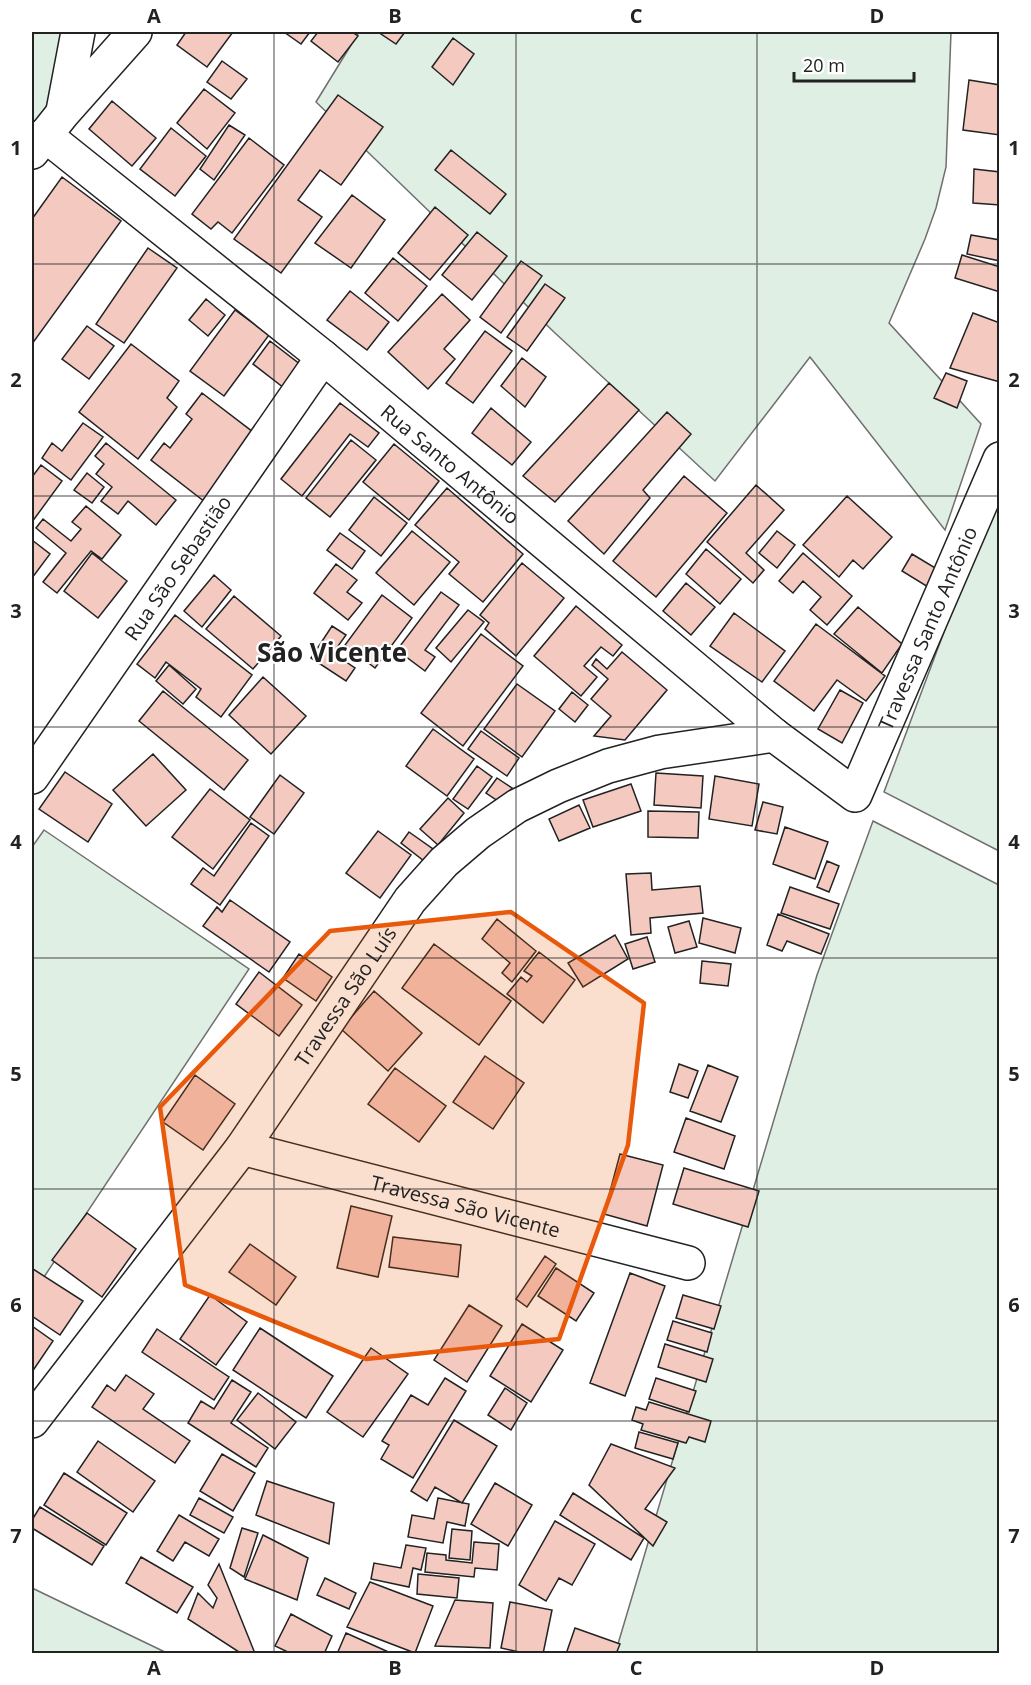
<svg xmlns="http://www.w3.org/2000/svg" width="1031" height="1685" viewBox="0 0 1031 1685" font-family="'Open Sans',sans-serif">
<rect width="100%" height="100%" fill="#fff"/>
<!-- green -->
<path fill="#e0efe3" stroke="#6f6f6f" stroke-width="1.5" d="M32,32H69L55,108L32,138Z
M359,32H951L946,167L936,208L925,239L889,323L981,424L945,530L810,357L715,481L555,333L316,102Z
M999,494V851L884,792L956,600Z
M873,821L999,885V1653L615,1654L817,975Z
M44,830L249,969L32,1295V847Z
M32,1588L167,1653H32Z"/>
<!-- building -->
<path fill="#f3c9c0" stroke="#222" stroke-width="1.5" d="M186,32H233L207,67L177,45Z
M284,32H310L301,44Z
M318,32H352L358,36L338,62L311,41Z
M378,32H405L396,44Z
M453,38L474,54L453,85L432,67Z
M222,61L247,79L231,99L207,82Z
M969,80L1000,85V135L963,130Z
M204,89L235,113L207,149L177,123Z
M338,95L383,127L341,185L320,170L298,200L322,217L281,273L234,239Z
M112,101L156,138L132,166L89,129Z
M229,125L245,135L214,180L200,169Z
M171,128L206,156L175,196L140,169Z
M249,138L284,165L232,233L218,222L211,229L192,214Z
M451,150L506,194L490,214L435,170Z
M974,169L1000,172V205L973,203Z
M62,177L121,221L32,344V219Z
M352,195L385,220L351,268L315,243Z
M435,207L468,235L430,280L398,253Z
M477,232L507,256L472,300L442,275Z
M971,235L1000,240V261L967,254Z
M148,248L177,268L124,343L96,324Z
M962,255L1000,267V292L955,278Z
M393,258L427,286L398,321L365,293Z
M521,261L542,276L501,333L480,317Z
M545,284L565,298L527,351L507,337Z
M350,291L389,322L367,350L327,320Z
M442,294L470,320L444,349L455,359L428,389L388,352Z
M206,299L225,315L208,336L189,320Z
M235,310L269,335L224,396L190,371Z
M973,313L1000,323V382L950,368Z
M87,326L114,346L89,379L62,359Z
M485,331L512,351L473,403L446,383Z
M270,341L301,365L284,388L253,364Z
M131,344L179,381L167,398L177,407L138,459L79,412Z
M522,358L546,377L525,407L501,386Z
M946,373L967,381L957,408L934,398Z
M609,383L639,410L555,502L523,476Z
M202,393L257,435L205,502L151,460L164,443L170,448L192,419L186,414Z
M340,403L379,433L368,447L350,434L302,496L281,479Z
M491,408L531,442L512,465L472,433Z
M667,412L691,434L643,490L650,498L604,554L568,521Z
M83,423L103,437L71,480L42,458L52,443L62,451Z
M351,440L376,460L330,517L306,498Z
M106,443L176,500L156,525L128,501L118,514L101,501L112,487L96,474L104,464L95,456Z
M394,444L439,481L409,520L363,482Z
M41,465L62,481L32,522V477Z
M87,473L104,487L92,503L74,490Z
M684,476L727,513L656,597L613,561Z
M756,485L784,510L746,553L764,570L753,583L707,542Z
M447,488L523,554L483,602L449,574L459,562L415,525Z
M847,496L892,537L863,569L853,560L839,577L803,545Z
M374,497L407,523L381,556L349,530Z
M86,506L121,535L102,559L91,551L57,593L43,582L66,553L36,528L43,519L71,541L81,529L72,522Z
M412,531L450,562L414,605L376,573Z
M777,531L795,545L777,568L759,553Z
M340,533L365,551L352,569L327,550Z
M32,540L50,554L32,578Z
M706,549L741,579L720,604L686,574Z
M92,553L127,581L98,618L64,591Z
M803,553L852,596L827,625L810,610L821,597L803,581L793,593L779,581Z
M912,554L937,569L928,587L902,571Z
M522,563L564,598L516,656L485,629L489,623L480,615Z
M336,564L357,580L347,592L362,603L348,620L314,593Z
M214,575L231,590L202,627L184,611Z
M686,583L715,607L691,635L663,611Z
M441,592L459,605L425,650L435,657L425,671L397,650Z
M382,595L412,618L375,668L345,645Z
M234,596L281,636L253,669L206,629Z
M576,606L622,645L613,656L601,647L584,666L597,677L581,696L534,656Z
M858,607L902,644L882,673L834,634Z
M468,610L484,622L451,662L436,648Z
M734,613L785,651L762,682L710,646Z
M175,615L252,675L221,717L196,697L201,689L166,662L155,678L137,664Z
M816,624L885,676L866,701L837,680L814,711L774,681Z
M332,626L346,635L333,653L355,668L346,681L311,658Z
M481,634L523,666L463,746L421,713Z
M622,652L667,690L625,740L594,736L611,716L591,699L608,679L592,665L596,659L607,669Z
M169,665L196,689L183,704L156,681Z
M263,677L306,716L271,754L229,715Z
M517,684L555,711L522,757L484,729Z
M840,690L863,703L842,743L818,729Z
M163,691L248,760L224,790L139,721Z
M572,692L588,705L575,722L559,709Z
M433,729L474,759L447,796L406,766Z
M481,731L519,758L507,776L468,749Z
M153,754L186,790L146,826L113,790Z
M477,766L492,777L468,809L453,799Z
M65,772L112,804L88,842L39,809Z
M656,773L703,776L701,808L654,805Z
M280,775L304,793L274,834L250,817Z
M715,776L759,784L752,826L709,819Z
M497,778L512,788L501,803L486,793Z
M631,784L641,811L593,827L583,800Z
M210,789L250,820L213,869L172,837Z
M448,798L464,813L438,845L420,829Z
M763,802L783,807L777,834L755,830Z
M579,805L590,828L559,841L549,819Z
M648,811L699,812L698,838L648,837Z
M251,823L269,836L220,905L191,884L203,868L214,876Z
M785,827L828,842L815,879L773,864Z
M378,831L411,855L380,898L346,873Z
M409,832L433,849L424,861L401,843Z
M827,861L839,866L829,892L817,887Z
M651,873L652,890L700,886L703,913L650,918L651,933L631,935L626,874Z
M790,887L839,904L830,929L781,913Z
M230,900L290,942L269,972L203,926L217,907L222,912Z
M778,914L829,934L821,954L787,941L782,951L767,945Z
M703,918L741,928L735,953L699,943Z
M497,919L536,951L512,982L502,973L510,963L482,939Z
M689,921L697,947L675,953L668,927Z
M615,935L628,959L583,987L568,963Z
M647,937L655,962L633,969L625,944Z
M434,944L511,1001L479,1045L402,988Z
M539,952L575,980L543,1023L507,994L521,977L527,982L532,976L524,971Z
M299,954L332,977L316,1001L283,978Z
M702,961L731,964L728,986L700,983Z
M259,972L302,1005L279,1036L236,1004Z
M374,991L422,1033L388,1071L341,1029Z
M485,1056L524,1083L493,1129L453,1102Z
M679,1064L698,1071L688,1098L670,1092Z
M708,1065L738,1077L721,1122L690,1111Z
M395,1068L446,1106L419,1142L368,1104Z
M195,1075L235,1104L203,1150L163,1122Z
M686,1118L735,1136L724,1169L674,1152Z
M620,1154L663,1165L647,1226L604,1214Z
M684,1168L759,1191L748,1227L673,1204Z
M351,1206L392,1216L378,1277L337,1268Z
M87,1213L136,1249L102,1297L52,1260Z
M393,1237L461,1245L458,1277L389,1267Z
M250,1244L296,1277L276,1305L229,1272Z
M545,1256L556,1264L527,1307L516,1299Z
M556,1268L594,1293L576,1321L538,1296Z
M33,1269L83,1301L60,1335L32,1316V1271Z
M630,1273L665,1286L625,1396L590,1383Z
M210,1295L247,1322L216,1365L180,1339Z
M683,1295L721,1306L714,1329L676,1318Z
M469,1305L502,1326L467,1382L434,1360Z
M673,1321L712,1333L707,1352L667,1340Z
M522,1324L563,1350L531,1402L490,1376Z
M32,1326L53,1341L32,1372Z
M260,1328L333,1376L306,1418L233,1370Z
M157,1329L229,1377L214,1400L142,1352Z
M665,1344L713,1359L706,1382L658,1367Z
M371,1348L408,1374L363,1437L327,1412Z
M126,1375L154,1394L143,1409L190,1441L175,1463L92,1407L107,1385L115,1391Z
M445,1378L466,1391L413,1478L381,1459L389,1445L382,1441L411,1395L428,1405Z
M656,1378L696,1391L689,1412L649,1399Z
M232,1380L251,1392L231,1423L268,1448L256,1467L188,1423L201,1401L214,1409Z
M505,1388L527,1403L511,1430L488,1415Z
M258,1393L296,1422L275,1449L237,1420Z
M649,1402L711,1421L705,1442L689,1437L686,1443L641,1430L643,1424L632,1420L636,1407L646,1410Z
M454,1420L497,1446L462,1503L435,1487L427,1501L411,1491Z
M639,1432L678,1443L673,1459L635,1448Z
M98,1441L155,1481L133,1512L77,1472Z
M611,1444L675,1468L645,1509L667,1522L653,1546L589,1485Z
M222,1454L255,1473L233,1511L200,1491Z
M64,1473L127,1513L106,1545L44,1505Z
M267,1481L334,1503L329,1544L256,1515Z
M495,1483L532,1505L508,1546L471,1524Z
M573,1493L644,1538L631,1560L560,1515Z
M199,1498L233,1517L224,1533L190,1515Z
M438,1498L469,1504L465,1526L447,1522L443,1543L408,1537L412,1515L434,1519Z
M40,1507L104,1546L92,1565L32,1528V1520Z
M179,1515L219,1539L209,1556L185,1542L173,1561L157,1551Z
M555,1521L595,1544L572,1585L559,1578L546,1601L519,1585Z
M242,1528L258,1533L244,1577L230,1568Z
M452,1529L472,1531L470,1560L449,1558Z
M263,1535L308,1558L297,1600L245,1579Z
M474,1542L499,1544L497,1570L475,1568L474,1577L425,1572L427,1553L446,1555V1560L472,1563Z
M406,1545L426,1548L421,1570L413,1568L409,1587L371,1579L374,1563L401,1568Z
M141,1557L193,1587L177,1613L126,1583Z
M219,1564L254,1651L253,1654H242L188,1619L198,1593L213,1608L217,1598L208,1585Z
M418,1574L459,1578L457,1598L417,1594Z
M325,1578L356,1593L349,1609L317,1595Z
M370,1582L433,1606L415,1653L347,1627Z
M455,1600L493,1603L490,1648L435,1646Z
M510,1602L552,1610L543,1654H528L501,1648Z
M291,1614L332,1636L324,1654H292L275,1646Z
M575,1628L620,1644L616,1654H566Z
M346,1633L393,1654H337Z
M434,1653H492V1654H434Z"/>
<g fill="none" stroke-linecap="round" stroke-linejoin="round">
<defs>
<g id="minor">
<path d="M63,111L78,32"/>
<path id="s1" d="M45,135L323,357L774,735L855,795L1000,459"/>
<path d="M32,152L63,113L135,32"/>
<path id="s2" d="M32,777L323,357"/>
<path id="s3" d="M242,1148L688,1263"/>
<path id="s4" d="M32,1421L242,1148L410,900L444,862L478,833L517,806L558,786L608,766L660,752L774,735"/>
</g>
</defs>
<!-- minor casing -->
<use href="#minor" stroke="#222" stroke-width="36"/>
<!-- minor -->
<use href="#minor" stroke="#fff" stroke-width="33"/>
</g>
<!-- marked area -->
<path fill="#e8590c" fill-opacity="0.2" stroke="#e8590c" stroke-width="4.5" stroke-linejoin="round" d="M511,912L644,1003L628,1145L559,1339L366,1359L185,1285L160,1107L330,931Z"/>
<!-- grid -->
<path fill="none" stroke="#222" stroke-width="1.5" stroke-opacity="0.55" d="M274,32V1654M516,32V1654M757,32V1654M32,264H1000M32,496H1000M32,727H1000M32,958H1000M32,1189H1000M32,1421H1000"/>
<g text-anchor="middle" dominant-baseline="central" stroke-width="4.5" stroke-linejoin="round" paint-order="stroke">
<!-- street labels -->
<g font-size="20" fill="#222" stroke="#fff">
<text stroke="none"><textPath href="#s1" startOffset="522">Rua Santo Antônio</textPath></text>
<text stroke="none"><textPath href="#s2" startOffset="255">Rua São Sebastião</textPath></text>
<text stroke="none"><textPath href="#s1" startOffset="1227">Travessa Santo Antônio</textPath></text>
<text stroke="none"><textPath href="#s4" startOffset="528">Travessa São Luís</textPath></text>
<text stroke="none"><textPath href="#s3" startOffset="231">Travessa São Vicente</textPath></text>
</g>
<!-- district labels -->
<g font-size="26" font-weight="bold" fill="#222" stroke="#fff">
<text x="332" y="652">São Vicente</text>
</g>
</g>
<!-- border -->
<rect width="1031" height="1685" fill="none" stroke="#ffffff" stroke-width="66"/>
<!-- scale -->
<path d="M794 72v9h120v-9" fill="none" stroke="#222222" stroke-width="3"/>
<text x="803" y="72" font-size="18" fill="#222222" stroke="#ffffff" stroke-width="4.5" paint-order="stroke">20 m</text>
<rect x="33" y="33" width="965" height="1619" fill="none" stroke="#222" stroke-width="2"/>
<g font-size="20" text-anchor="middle" font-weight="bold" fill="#222">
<text x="154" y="23">A</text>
<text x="395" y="23">B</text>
<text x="636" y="23">C</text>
<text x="877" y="23">D</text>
<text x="16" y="155">1</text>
<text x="1014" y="155">1</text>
<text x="16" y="387">2</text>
<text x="1014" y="387">2</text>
<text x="16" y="618">3</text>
<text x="1014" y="618">3</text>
<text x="16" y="849">4</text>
<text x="1014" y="849">4</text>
<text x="16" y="1081">5</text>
<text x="1014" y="1081">5</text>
<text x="16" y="1312">6</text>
<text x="1014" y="1312">6</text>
<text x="16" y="1543">7</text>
<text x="1014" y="1543">7</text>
<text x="154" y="1675">A</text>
<text x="395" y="1675">B</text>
<text x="636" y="1675">C</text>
<text x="877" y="1675">D</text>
</g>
</svg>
